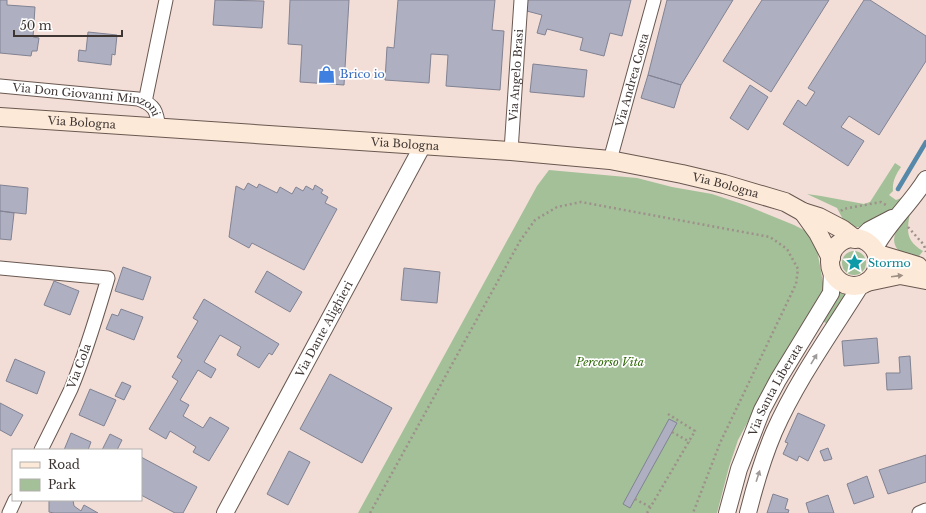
<svg xmlns="http://www.w3.org/2000/svg" width="926" height="513" viewBox="0 0 926 513" font-family="'Libre Baskerville',serif">
<rect width="100%" height="100%" fill="#f2ded6"/>
<!-- green -->
<path fill="#a3c098" d="M895,163L901,167C896,174 892,182 893,191L889,195L896,200C907,197 913,183 918,174L921,175C905,195 888,222 861,227C857,228 851,226 846,225L837,208L807,194L821,196L864,204L870,202Z
M549,170L637,178L672,187L712,194L745,205L794,225L806,231L816,244L824,288L787,349L738,440L729,467L717,513H358L537,186Z
M910,212C907,231 905,240 923,251L916,260C911,257 903,255 899,251C886,238 902,222 910,212Z
M842 263a12 12 0 1 1 24 0a12 12 0 1 1-24 0Z
M838,291H841L850,294L830,325L822,321Z"/>
<g fill="none" stroke-linecap="round" stroke-linejoin="round">
<!-- stream -->
<path stroke="#5688aa" stroke-width="4.5" d="M898,189L926,142"/>
</g>
<!-- building -->
<path fill="#aeb0c1" stroke="#818293" d="M0,0H7V5L35,7L33,37L39,38L37,51H32L31,56L0,53Z
M215,0L264,1L262,28L213,25Z
M290,0H349L344,85L300,82L302,45L288,44Z
M398,0H495L492,30L504,31L500,90L446,86L448,55L431,54L429,83L385,80L387,47L394,48Z
M525,0H631L622,36L610,33L604,56L580,50L583,38L547,29L545,35L537,33L542,15L523,10Z
M667,0H733L681,85L648,75Z
M762,0H829L771,92L723,61Z
M864,0H870L926,36V61L879,135L849,116L841,127L864,141L848,166L783,124L798,100L806,106L815,92L808,88Z
M88,32L117,35L115,55L112,54L111,65L78,61L79,50L86,51Z
M533,64L587,70L584,97L530,92Z
M648,75L681,85L674,108L641,98Z
M750,85L768,97L748,130L730,118Z
M248,183L257,188L259,184L277,193L280,187L292,194L296,187L303,191L306,186L313,190L315,185L323,190L321,193L328,197L325,203L337,209L304,270L252,243L249,248L229,237L236,186L244,190Z
M0,185L28,188L26,214L0,211Z
M0,211L14,213L11,240L0,239Z
M123,267L151,277L143,300L115,291Z
M404,268L440,272L437,303L401,300Z
M267,271L302,292L290,312L255,292Z
M54,281L79,291L70,315L44,305Z
M204,299L279,344L272,355L269,353L259,368L237,355L241,347L220,335L204,362L216,369L211,378L198,370L180,400L189,405L183,416L203,428L210,417L229,428L209,461L193,452L196,447L170,431L166,439L149,429L178,381L172,377L182,360L177,357L198,321L193,318Z
M121,309L143,317L134,340L106,329L112,314L118,316Z
M877,338L879,363L844,366L842,341Z
M910,356L912,389L887,390L886,373H900L899,357Z
M15,359L45,372L37,394L6,381Z
M330,374L392,408L362,463L300,429Z
M122,382L131,386L124,400L115,396Z
M90,389L116,400L104,426L79,415Z
M0,403L23,415L11,436L0,430Z
M798,413L825,425L808,461L799,456L797,461L783,454L788,443L785,442Z
M669,419L677,423L630,508L623,504Z
M71,433L91,442L88,450H64Z
M110,434L122,440L117,450H102Z
M828,448L832,459L824,461L820,451Z
M289,451L310,462L288,505L267,494Z
M926,455V482L888,494L879,470Z
M141,457L197,487L183,513H175L141,495Z
M867,476L874,497L854,504L847,484Z
M773,494L788,499L785,509L789,510L788,513H767Z
M828,495L834,513H809L806,503Z
M49,500H73L74,506L81,511L84,505L98,513H54L49,512Z"/>
<g fill="none" stroke-linecap="round" stroke-linejoin="round">
<defs>
<g id="minor">
<path id="s1" d="M0,86L138,99C155,105 157,111 159,129"/>
<path d="M145,102L166,0"/>
<path id="s2" d="M511,151L521,0"/>
<path id="s3" d="M610,160L654,0"/>
<path d="M0,268L108,278C97,315 86,353 71,389C61,410 51,430 41,450"/>
<path d="M9,513L15,500"/>
<path d="M919,513L926,510"/>
</g>
<g id="tertiary">
<path d="M860,239L869,230L892,218"/>
<path d="M874,250C887,224 910,205 926,179"/>
<path id="s4" d="M225,513L423,145"/>
<path id="s5" d="M727,513L739,469L762,410L778,380L831,293L832,272"/>
<path d="M748,513C755,485 763,458 774,432C797,380 831,333 861,285"/>
</g>
<g id="secondary">
<path id="s6" d="M0,117L511,151L610,160L682,174L724,184L785,202L803,212L819,217L842,229L855,239"/>
<path d="M803,212L818,233L831,258"/>
<circle cx="854" cy="262" r="24"/>
<path d="M877,255L885,256L918,266L925,276"/>
<path d="M867,282L900,275L926,280"/>
</g>
</defs>
<!-- minor casing -->
<use href="#minor" stroke="#695851" stroke-width="15"/>
<!-- tertiary casing -->
<use href="#tertiary" stroke="#695851" stroke-width="18"/>
<!-- secondary casing -->
<use href="#secondary" stroke="#695851" stroke-width="20"/>
<!-- path -->
<path stroke="#9e908a" stroke-width="2.5" stroke-dasharray="2 3" stroke-linecap="butt" d="M841,211L843,209L881,202L886,205
M908,227L924,245L926,252
M672,432L690,442
M635,499L650,507
M370,513L520,241L535,220L557,207L581,202L770,237L787,249L798,269L796,284L720,443L693,513
M647,513L695,431L668,414"/>
<!-- minor -->
<use href="#minor" stroke="#fff" stroke-width="13"/>
<!-- tertiary -->
<use href="#tertiary" stroke="#fff" stroke-width="16"/>
<!-- secondary -->
<use href="#secondary" stroke="#fde9d7" stroke-width="18"/>
</g>
<!-- one-way arrows -->
<defs><path id="oneway-solid" d="M-6-.8H1V-3.2L6.5 0L1 3.2V.8H-6Z"/></defs>
<use fill="#9e9085" href="#oneway-solid" transform="translate(897 276) rotate(-7)"/>
<g fill="#9e9a99">
<use href="#oneway-solid" transform="translate(814 359) rotate(-59)"/>
<use href="#oneway-solid" transform="translate(758 476) rotate(-72)"/>
</g>
<!-- icons -->
<defs>
<symbol id="shop-bare" viewBox="-9 -9 18 18"><path d="M-5-2.5h2.3a2.7 3.5 0 0 1 5.4 0H5L5.5 6h-11ZM-1.5-2.5h3a1.5 2.3 0 0 0-3 0Z" fill="#3f7fe0" stroke="#fff" stroke-width="2.5" paint-order="stroke"/></symbol>
<symbol id="sight-bare" viewBox="-9 -9 18 18"><path d="M0-6L1.8-2.2L6-1.7L2.9 1.2L3.7 5.4L0 3.3L-3.7 5.4L-2.9 1.2L-6-1.7L-1.8-2.2Z" fill="#0f9aa8" stroke="#fff" stroke-width="2.5" paint-order="stroke"/></symbol>
</defs>
<g fill-rule="evenodd">
<use href="#shop-bare" x="314" y="62" width="25" height="25"/>
<use href="#sight-bare" x="842" y="250" width="25" height="25"/>
</g>
<g text-anchor="middle" dominant-baseline="central" stroke-width="3.5" stroke-linejoin="round" paint-order="stroke">
<!-- shop labels -->
<g font-size="11" fill="#366cbe" stroke="#fff" text-anchor="start">
<text x="340" y="74">Brico io</text>
</g>
<!-- street labels -->
<g font-size="11" fill="#3e3633" stroke="#fff">
<text stroke="none"><textPath href="#s2" startOffset="76">Via Angelo Brasi</textPath></text>
<text stroke="none"><textPath href="#s3" startOffset="83">Via Andrea Costa</textPath></text>
<text stroke="none"><textPath href="#s1" startOffset="89">Via Don Giovanni Minzoni</textPath></text>
<text stroke="none"><textPath href="#s6" startOffset="82">Via Bologna</textPath></text>
<text stroke="none"><textPath href="#s6" startOffset="406">Via Bologna</textPath></text>
<text stroke="none"><textPath href="#s6" startOffset="730">Via Bologna</textPath></text>
<text stroke="none"><textPath href="#s4" startOffset="209">Via Dante Alighieri</textPath></text>
<text transform="translate(79 366) rotate(-69)">Via Cola</text>
<text stroke="none"><textPath href="#s5" startOffset="133">Via Santa Liberata</textPath></text>
</g>
<!-- culture labels -->
<g font-size="11" fill="#0d838f" stroke="#fff" text-anchor="start">
<text x="868" y="263">Stormo</text>
</g>
<!-- park labels -->
<g font-size="11" font-style="italic" fill="#2d6605" stroke="#fff">
<text x="610" y="362">Percorso Vita</text>
</g>
</g>
<!-- legend -->
<rect x="12" y="449" width="130" height="52" fill="#ffffff" stroke="#b2afad"/>
<rect x="20" y="462" width="20" height="6" fill="#fde9d7" stroke="#b2afad"/>
<text x="48" y="469" font-size="12" fill="#3e3633">Road</text>
<rect x="20" y="479" width="20" height="12" fill="#a3c098" stroke="#b2afad"/>
<text x="48" y="489" font-size="12" fill="#3e3633">Park</text>
<!-- scale -->
<path d="M14 30v6h108v-6" fill="none" stroke="#3e3633" stroke-width="2"/>
<text x="20" y="30" font-size="12" fill="#3e3633" stroke="#ffffff" stroke-width="3" paint-order="stroke">50 m</text>
</svg>
